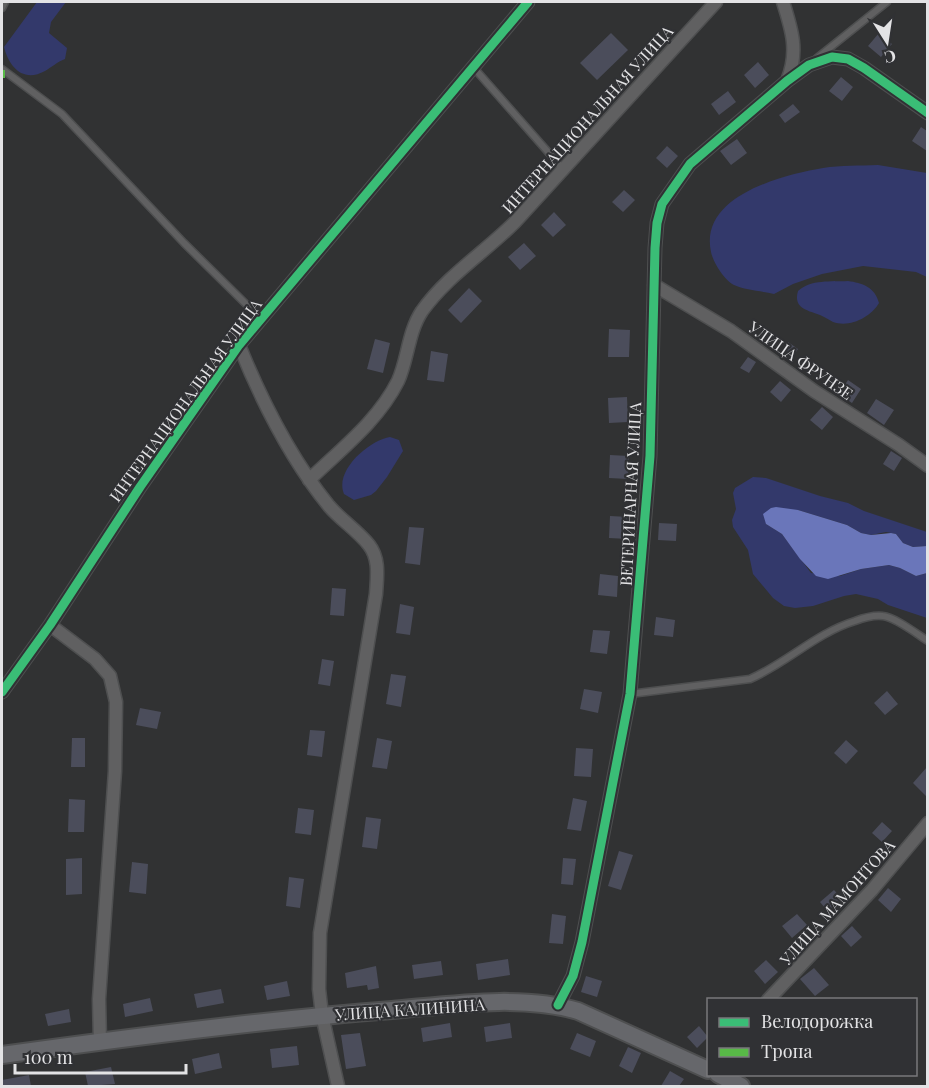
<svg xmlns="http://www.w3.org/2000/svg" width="929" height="1088" viewBox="0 0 929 1088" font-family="'Playfair Display',serif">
<rect width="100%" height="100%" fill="#313233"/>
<!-- green -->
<path fill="#33396b" d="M37,2H66L51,22L49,33L67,48L65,59C57,62 52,67 45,71C23,83 9,67 4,47Z
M878,165L927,173V277L916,272L863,266L822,274L793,284L774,294C762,291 745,290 734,285C724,280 713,262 711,252C699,196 782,175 823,168C841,165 860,166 878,165Z
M848,281C862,283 875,287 879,303C871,317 850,328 833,322C829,320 825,317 820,315C807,310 793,308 798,291C811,279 831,282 848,281Z
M390,437L399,440L403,451L387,477L376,491L371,495L354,500L344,494C334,470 370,440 390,437Z
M753,477L766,478L820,496L848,503L864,511L927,532V546L913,547L903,543L896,534L886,532L871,535L861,533L847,525L798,510L766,524L782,534L811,573L840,576L861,569L889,565L900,568L916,576L927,573V618L888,605L878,599L856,594L844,596L813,606L795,608L784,606L773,598L753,574L748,550L733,527L732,520L736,509L733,493L735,488Z"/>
<!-- water -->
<path fill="#6a76ba" d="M776,507L798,510L847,525L861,533L871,535L891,533L896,534L903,543L913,547L927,546V573L916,576L900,568L889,565L861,569L828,579L816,576L800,559L782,534L766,524L763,514L771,508Z"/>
<!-- building -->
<path fill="#4b4d5b" d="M611,33L628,50L597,80L580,63Z
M879,33L892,44L881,57L868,46Z
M758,62L769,75L755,88L744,75Z
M841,77L853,87L842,101L829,91Z
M728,91L736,102L719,115L711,104Z
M793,104L800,112L785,123L779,115Z
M921,127L927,131V151L912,141Z
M737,139L747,153L731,165L720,151Z
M667,146L678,156L667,168L656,158Z
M624,190L635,200L623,212L612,202Z
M554,212L566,225L553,237L541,225Z
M524,243L536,256L520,270L508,257Z
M469,288L482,301L461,323L448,310Z
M609,329L630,330L629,357H608Z
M375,339L390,343L383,373L367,369Z
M788,342L798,349L790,361L779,353Z
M431,351L448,354L444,382L427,380Z
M748,357L756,362L749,373L740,368Z
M848,380L861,389L852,403L839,394Z
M780,381L791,390L781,402L770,392Z
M627,397L628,422L609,423L608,398Z
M876,399L894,410L884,425L867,413Z
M822,407L833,417L822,430L810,420Z
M891,451L902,458L894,471L883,464Z
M610,455L629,456L628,479L609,478Z
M610,516L629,517L628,539L609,538Z
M659,523L677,524L676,541L658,540Z
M409,527L424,528L420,565L405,563Z
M600,574L618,576L617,597L598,595Z
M332,588L346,589L344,616L330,615Z
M400,604L414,607L410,635L396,633Z
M656,617L675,620L673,637L654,635Z
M593,630L610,631L607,654L590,652Z
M322,659L334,661L330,686L318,684Z
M391,674L406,676L401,707L386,704Z
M584,689L602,692L598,713L580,709Z
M887,691L898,704L885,715L874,703Z
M140,708L161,712L157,729L136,725Z
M310,730L325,731L322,757L307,755Z
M72,738H85V767H71Z
M377,738L392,741L387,769L372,767Z
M846,740L858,751L846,764L834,753Z
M576,748L593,749L591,777L574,776Z
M927,767V797L913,783Z
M573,798L587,801L581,831L567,829Z
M69,799L85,800L84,832H68Z
M298,808L314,810L311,835L295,833Z
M366,817L381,819L377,849L362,847Z
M882,822L892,831L882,842L872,833Z
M619,851L633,855L621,890L608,886Z
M82,858V894L66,895V859Z
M563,858L576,859L573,885L561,884Z
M132,862L148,864L146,894L129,892Z
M289,877L304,879L300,908L286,906Z
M888,888L901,899L891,912L878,900Z
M834,890L844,901L830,914L820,902Z
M552,914L566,916L563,944L549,943Z
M797,914L807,925L792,938L782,926Z
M852,926L862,937L851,947L841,936Z
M508,959L510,975L478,980L476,964Z
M766,960L778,972L765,984L754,971Z
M441,961L443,975L414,979L412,965Z
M376,966L379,988L368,990L367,985L347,988L345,973Z
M814,968L829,985L815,996L800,979Z
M586,976L602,981L597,997L581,992Z
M287,981L290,996L267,1000L264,986Z
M221,989L224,1003L197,1008L194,994Z
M150,998L153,1011L125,1017L123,1004Z
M69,1009L71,1022L48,1026L45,1014Z
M450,1023L452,1037L423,1042L421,1028Z
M510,1023L512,1038L486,1042L484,1027Z
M699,1026L708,1037L697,1048L687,1037Z
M360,1033L366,1066L346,1069L341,1035Z
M577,1033L596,1041L590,1057L570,1049Z
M297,1046L299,1065L272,1068L270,1049Z
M628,1047L641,1053L632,1073L619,1066Z
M219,1053L222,1068L195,1074L192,1059Z
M111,1067L115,1084L88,1086L85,1072Z
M670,1071L684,1079L679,1086H661Z
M29,1075L31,1086H2V1080Z"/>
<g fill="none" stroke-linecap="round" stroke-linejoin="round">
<defs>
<path id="lane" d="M2,8L5,2
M817,58L887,2
M474,68L563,169
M2,69L62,114L184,243L260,318
M630,694L750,679C787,663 816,633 855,621C863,618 875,615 883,616C895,617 917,634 928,641"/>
<path id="street" d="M783,2C792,30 799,52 787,81
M654,285L731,331L814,391L899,445L928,466
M239,345C262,402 290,458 329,506C341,520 358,531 369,545C380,559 377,577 376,594L320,933L319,989L322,1015L338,1086
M309,480C341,449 378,421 398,381C408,359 408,332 422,311C447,276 485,252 515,222L716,2
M50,625L95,659L110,676L116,702L115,771L99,999L100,1041
M2,692L50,625L140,487L239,345L528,2
M768,1000L872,890L928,823
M558,1005L573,976L582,942L630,694L650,456L655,248L657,223L662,204L690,164L787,81L809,65L832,57L848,59L864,68L928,113"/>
<path id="secondary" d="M2,1055C131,1037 261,1020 392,1010C449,1005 522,994 578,1011L708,1070
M718,1074L741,1086"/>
</defs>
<!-- lane casing -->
<use href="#lane" stroke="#4e4f50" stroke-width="9"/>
<!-- street casing -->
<use href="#street" stroke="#4e4f50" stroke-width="15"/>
<!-- secondary casing -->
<use href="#secondary" stroke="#4e4f50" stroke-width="20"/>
<!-- lane -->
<use href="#lane" stroke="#606061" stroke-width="6"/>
<!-- street -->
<use href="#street" stroke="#606061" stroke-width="12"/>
<!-- secondary -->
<use href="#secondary" stroke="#66676b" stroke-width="16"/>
<!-- quiet -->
<path stroke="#58b947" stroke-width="8" stroke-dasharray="15 8" stroke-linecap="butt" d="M2,74H5"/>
<defs>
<path id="cycleway" d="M2,692L50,625L140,487L239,345L528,2
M558,1005L573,976L582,942L630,694L650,456L655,248L657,223L662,204L690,164L787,81L809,65L832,57L848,59L864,68L928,113"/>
</defs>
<!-- cycleway casing -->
<use href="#cycleway" stroke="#303134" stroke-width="13"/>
<!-- cycleway -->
<use href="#cycleway" stroke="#3abd76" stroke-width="9"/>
</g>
<g text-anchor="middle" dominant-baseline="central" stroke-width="4.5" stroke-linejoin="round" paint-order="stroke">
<!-- street labels -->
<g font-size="16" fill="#e3e3e5" stroke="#303134">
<text transform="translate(587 119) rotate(-48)">ИНТЕРНАЦИОНАЛЬНАЯ УЛИЦА</text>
<text transform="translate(801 360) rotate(35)">УЛИЦА ФРУНЗЕ</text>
<text transform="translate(185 400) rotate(-54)">ИНТЕРНАЦИОНАЛЬНАЯ УЛИЦА</text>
<text transform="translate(630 494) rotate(-87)">ВЕТЕРИНАРНАЯ УЛИЦА</text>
<text transform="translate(837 902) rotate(-48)">УЛИЦА МАМОНТОВА</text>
<text transform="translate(410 1009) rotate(-4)">УЛИЦА КАЛИНИНА</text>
</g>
</g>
<!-- border -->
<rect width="929" height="1088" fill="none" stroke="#e3e3e5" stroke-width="6"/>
<!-- legend -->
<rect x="707" y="998" width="210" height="78" fill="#303134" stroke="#78787b" stroke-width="1.5"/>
<rect x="719" y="1018" width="30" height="9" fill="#3abd76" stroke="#78787b" stroke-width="1.5"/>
<text x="761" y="1028" font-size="18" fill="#e3e3e5">Велодорожка</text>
<rect x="719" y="1048" width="30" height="9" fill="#58b947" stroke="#78787b" stroke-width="1.5"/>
<text x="761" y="1058" font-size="18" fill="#e3e3e5">Тропа</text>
<!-- north arrow -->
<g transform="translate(887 42) rotate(168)" stroke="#303134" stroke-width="4.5" paint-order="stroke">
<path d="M0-4.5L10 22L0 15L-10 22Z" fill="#e3e3e5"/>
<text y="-9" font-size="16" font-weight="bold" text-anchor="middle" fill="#e3e3e5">С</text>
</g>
<!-- scale -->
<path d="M15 1064v9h171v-9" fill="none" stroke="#e3e3e5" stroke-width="3"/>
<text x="24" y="1064" font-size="18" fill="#e3e3e5" stroke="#303134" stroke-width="4.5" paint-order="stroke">100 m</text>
</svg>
